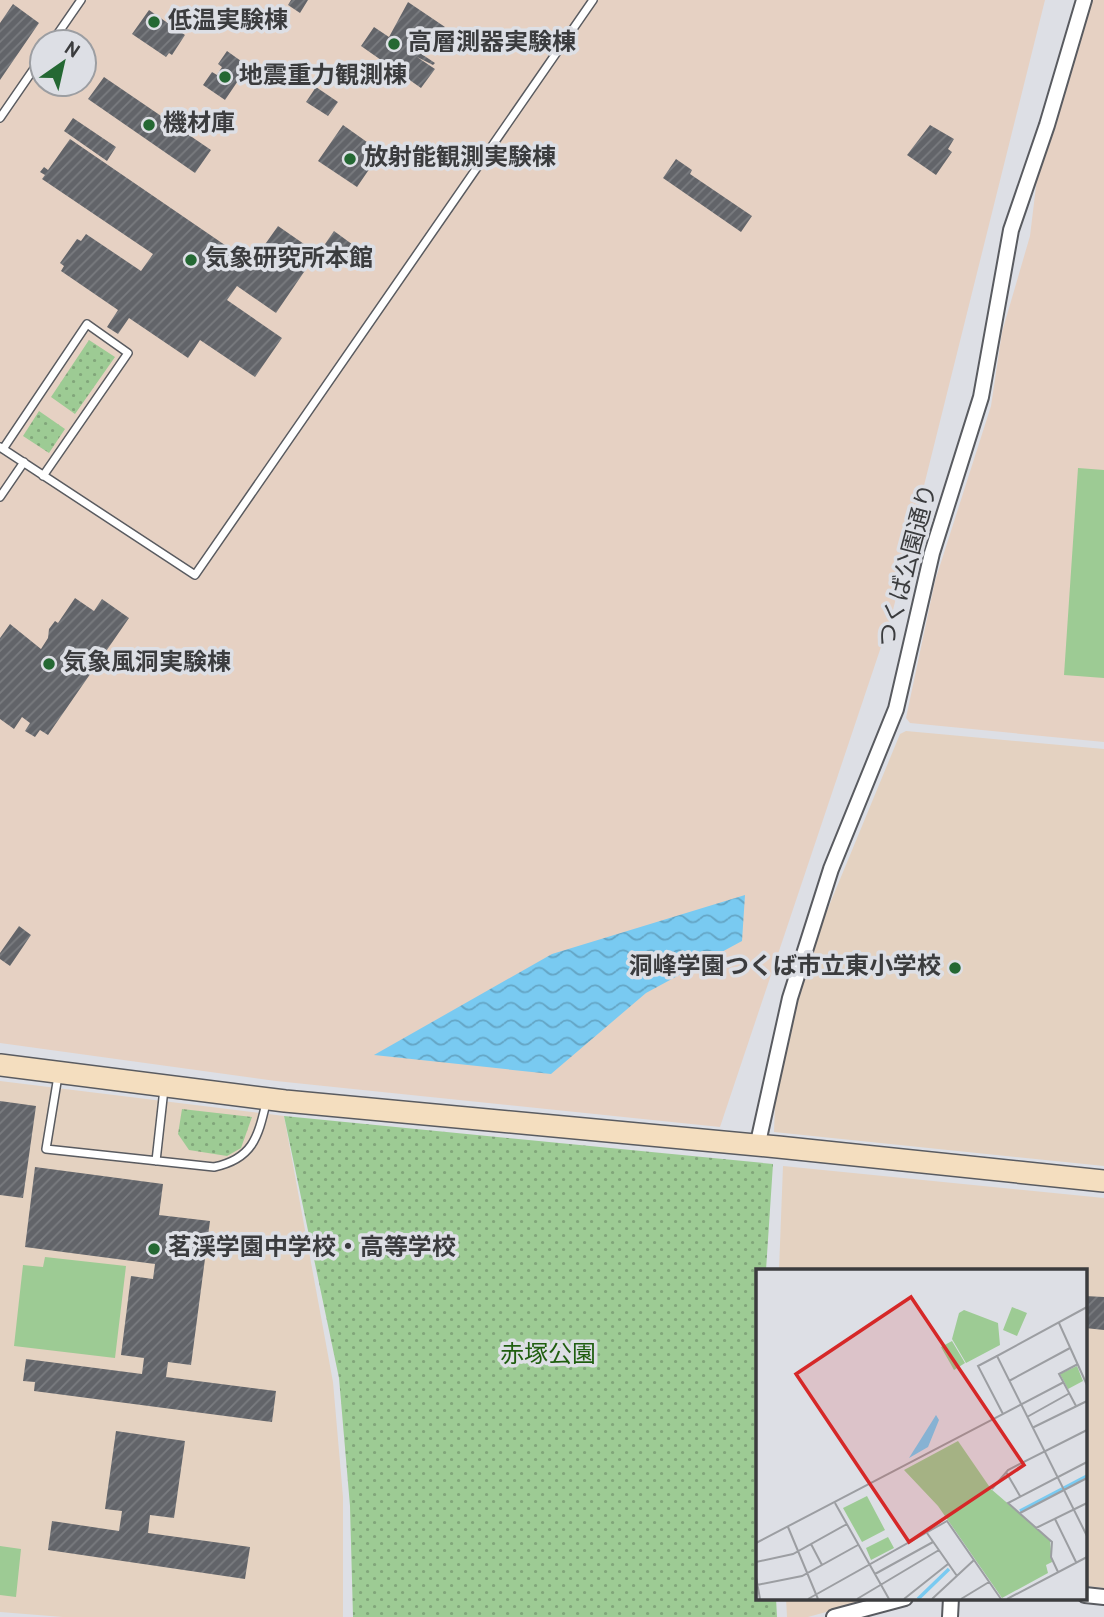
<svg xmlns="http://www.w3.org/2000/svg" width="1104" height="1617" viewBox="0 0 1104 1617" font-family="Overpass,'Noto Sans JP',sans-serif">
<defs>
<pattern id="green-dots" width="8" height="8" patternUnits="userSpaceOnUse" patternTransform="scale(1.75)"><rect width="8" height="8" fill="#9dcb94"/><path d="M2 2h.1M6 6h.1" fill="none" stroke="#81a67a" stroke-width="1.8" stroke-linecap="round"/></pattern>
<pattern id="water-waves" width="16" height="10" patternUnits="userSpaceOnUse" patternTransform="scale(1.75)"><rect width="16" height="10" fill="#79caf1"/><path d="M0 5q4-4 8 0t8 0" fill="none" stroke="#64a5c5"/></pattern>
<pattern id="building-hatch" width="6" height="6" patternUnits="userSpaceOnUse" patternTransform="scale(1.75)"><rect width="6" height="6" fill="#626469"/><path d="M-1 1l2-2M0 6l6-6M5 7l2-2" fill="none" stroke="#7a7c80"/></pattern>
</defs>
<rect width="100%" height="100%" fill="#dddfe5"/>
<!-- commercial -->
<path fill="#e6d1c3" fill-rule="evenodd" d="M0,0H1045L892,614L720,1127L276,1081L0,1043ZM42,42H84V84H42Z
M1091,0H1104V742L910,723L906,718L935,581L991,406L1002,332L1030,236L1037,178Z"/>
<!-- education -->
<path fill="#e4d2c1" d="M906,731L1104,749V1166L774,1132L776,1076L817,935L900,734Z
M0,1081L284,1116L333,1382L343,1497V1617H63L0,1612Z
M783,1166L1104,1198V1588L1085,1586V1270H779Z
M786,1598H877L808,1617H787Z"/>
<!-- green -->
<path fill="url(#green-dots)" d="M89,340L115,357L75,414L51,397Z
M39,411L65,429L49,453L23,436Z
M182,1109L252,1117L241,1148L227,1156L189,1150L178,1134Z
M284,1116L773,1164L766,1270H758V1598H776L777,1617H353L350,1506L339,1378Z"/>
<!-- pitch -->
<path fill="#9dcb94" d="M1078,468L1104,470V678L1064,675Z
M45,1257L126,1266L115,1358L14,1346L23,1265L43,1267Z
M0,1546L21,1549L16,1597L0,1595Z"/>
<!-- water -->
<path fill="url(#water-waves)" d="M745,895L742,941L646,993L551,1074L374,1055L552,954Z"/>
<!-- building -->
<path fill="url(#building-hatch)" d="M291,0H308L300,13L288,5Z
M408,2L445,27L432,47L427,43L420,53L435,63L433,65L417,57L435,69L421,88L361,46L374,27L389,37Z
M13,4L39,23L0,80V23Z
M149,10L185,35L172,55L169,53L166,57L132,34Z
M227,51L248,66L225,100L203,85L212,72L217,75L222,67L218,64Z
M104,77L211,150L195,173L88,99Z
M316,87L338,102L328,116L306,102Z
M73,118L116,147L107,161L64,131Z
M343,125L381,152L357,187L318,161Z
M930,125L954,139L948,149L952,152L936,175L907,155Z
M70,139L238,254L236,258L249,267L278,226L317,253L276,313L237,286L227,300L282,338L255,377L200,340L188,358L129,318L118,334L107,327L118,310L61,271L64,266L60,263L77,239L81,241L86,234L141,271L153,254L42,179L45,175L40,172L44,167L48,170Z
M676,159L692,170L690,174L752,216L741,232L663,178Z
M334,231L360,250L349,265L323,247Z
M75,598L94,611L102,599L129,618L48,735L40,730L35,737L25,731L30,723L22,717L14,729L0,719V638L10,624L41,649L48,638L49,629L55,621L58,623Z
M19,926L31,935L10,966L0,959V953Z
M0,1101L36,1106L23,1198L0,1195Z
M35,1167L163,1184L159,1215L210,1221L191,1365L168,1362L166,1377L276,1391L272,1422L34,1391L35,1382L23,1381L26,1359L142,1374L144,1358L121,1355L131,1276L153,1279L155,1264L25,1247Z
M1085,1296L1104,1297V1330L1085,1328Z
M116,1431L185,1441L174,1518L150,1515L148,1533L250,1547L245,1579L48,1550L52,1521L119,1531L122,1511L105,1509Z"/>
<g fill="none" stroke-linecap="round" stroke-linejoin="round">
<defs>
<path id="lane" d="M52,42L81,0
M0,118L42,57
M0,447L195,575L593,0
M3,449L87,324L128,353L43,476
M0,497L24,462
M58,1076L46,1149L214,1167C252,1159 258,1138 266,1103
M156,1161L164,1089"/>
<path id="street" d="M759,1138L790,998L831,869L896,709L932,553L981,397L1011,230L1047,125L1084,0
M1085,1595L1104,1597
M834,1617L905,1598
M950,1617L951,1598"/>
<path id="secondary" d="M0,1065L285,1101L778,1147L1104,1181"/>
</defs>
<!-- lane casing -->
<use href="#lane" stroke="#595b60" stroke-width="10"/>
<!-- street casing -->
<use href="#street" stroke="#595b60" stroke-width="18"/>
<!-- secondary casing -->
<use href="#secondary" stroke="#595b60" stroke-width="24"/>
<!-- lane -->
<use href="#lane" stroke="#fff" stroke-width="7"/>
<!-- street -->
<use href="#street" stroke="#fff" stroke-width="14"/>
<!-- secondary -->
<use href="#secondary" stroke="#f4debf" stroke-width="21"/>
</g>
<!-- markers -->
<g fill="#246833" stroke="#dddfe5" stroke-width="2.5">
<circle cx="154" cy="22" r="7"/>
<circle cx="394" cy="44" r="7"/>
<circle cx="225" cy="77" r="7"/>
<circle cx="149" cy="125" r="7"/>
<circle cx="350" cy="159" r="7"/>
<circle cx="191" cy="260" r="7"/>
<circle cx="49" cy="664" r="7"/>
<circle cx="955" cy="968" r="7"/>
<circle cx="154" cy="1249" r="7"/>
</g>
<g text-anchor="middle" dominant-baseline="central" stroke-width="7" stroke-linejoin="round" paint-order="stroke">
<!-- poi labels -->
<g font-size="24" font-weight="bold" fill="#3b3c3e" stroke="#dddfe5" text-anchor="start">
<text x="168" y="22">低温実験棟</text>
<text x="408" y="44">高層測器実験棟</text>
<text x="239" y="77">地震重力観測棟</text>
<text x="163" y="125">機材庫</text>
<text x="364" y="159">放射能観測実験棟</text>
<text x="205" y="260">気象研究所本館</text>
<text x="63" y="664">気象風洞実験棟</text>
<text x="941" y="968" text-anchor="end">洞峰学園つくば市立東小学校</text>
<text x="168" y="1249">茗渓学園中学校・高等学校</text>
</g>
<!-- street labels -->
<g font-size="24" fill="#3b3c3e" stroke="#dddfe5">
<text transform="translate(909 566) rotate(-75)">つくば公園通り</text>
</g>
<!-- park labels -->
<g font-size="24" fill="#1f5e0f" stroke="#dddfe5">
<text x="548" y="1356">赤塚公園</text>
</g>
</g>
<!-- overview -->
<g transform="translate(756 1269)">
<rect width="331" height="331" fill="#dddfe5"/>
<path d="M321,97L327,112L312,120L304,105ZM202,172L235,220L294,271L296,293L290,296L292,304L246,329L182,237L148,201Z" fill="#9dcb94"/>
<path d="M256,38L271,44L261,67L247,61ZM208,41L242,54L244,76L210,94L196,70L203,44ZM196,72L209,94L198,101L185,78ZM111,227L129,261L106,273L87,239ZM132,268L138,279L115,291L110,279Z" fill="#9dcb94"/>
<path d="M180,146L183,151L172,178L153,189Z" fill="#79caf1"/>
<path fill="none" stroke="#79caf1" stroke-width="3.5" d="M264,242L331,207M162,330L193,300"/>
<path fill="none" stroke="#9c9ea2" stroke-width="2" d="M331,38L241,87L331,267M303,54L331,116M241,87L222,97L247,145M253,112L314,79M320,137L303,105L322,95M271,148L314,124M276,159L331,132M250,203L264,227M236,220L252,201L331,161M79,234L133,330M264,244L331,209M299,250L320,293M32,258L62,330M280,259L331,234M171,264L201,307M0,274L308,113M55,275L66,296M0,293L37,285L91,255M302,303L295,288L296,273L252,234L331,193M119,305L177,273M0,308L4,330M1,316L46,307L102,276M52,330L191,252L245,330M101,330L183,281M148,330L192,295M176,330L218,291M205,330L233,313M251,330L331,288"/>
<path fill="#d62828" fill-opacity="0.15" stroke="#d62828" stroke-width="3.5" d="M155,28L268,196L153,273L40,105Z"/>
<rect width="331" height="331" fill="none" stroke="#3b3c3e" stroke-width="3.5"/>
</g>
<!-- north arrow -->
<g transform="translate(63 63) rotate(34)"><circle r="33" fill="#dddfe5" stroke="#9c9ea2" stroke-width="2"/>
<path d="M0-5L12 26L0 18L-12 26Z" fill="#246833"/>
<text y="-10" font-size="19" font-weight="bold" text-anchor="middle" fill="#3b3c3e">N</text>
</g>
</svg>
